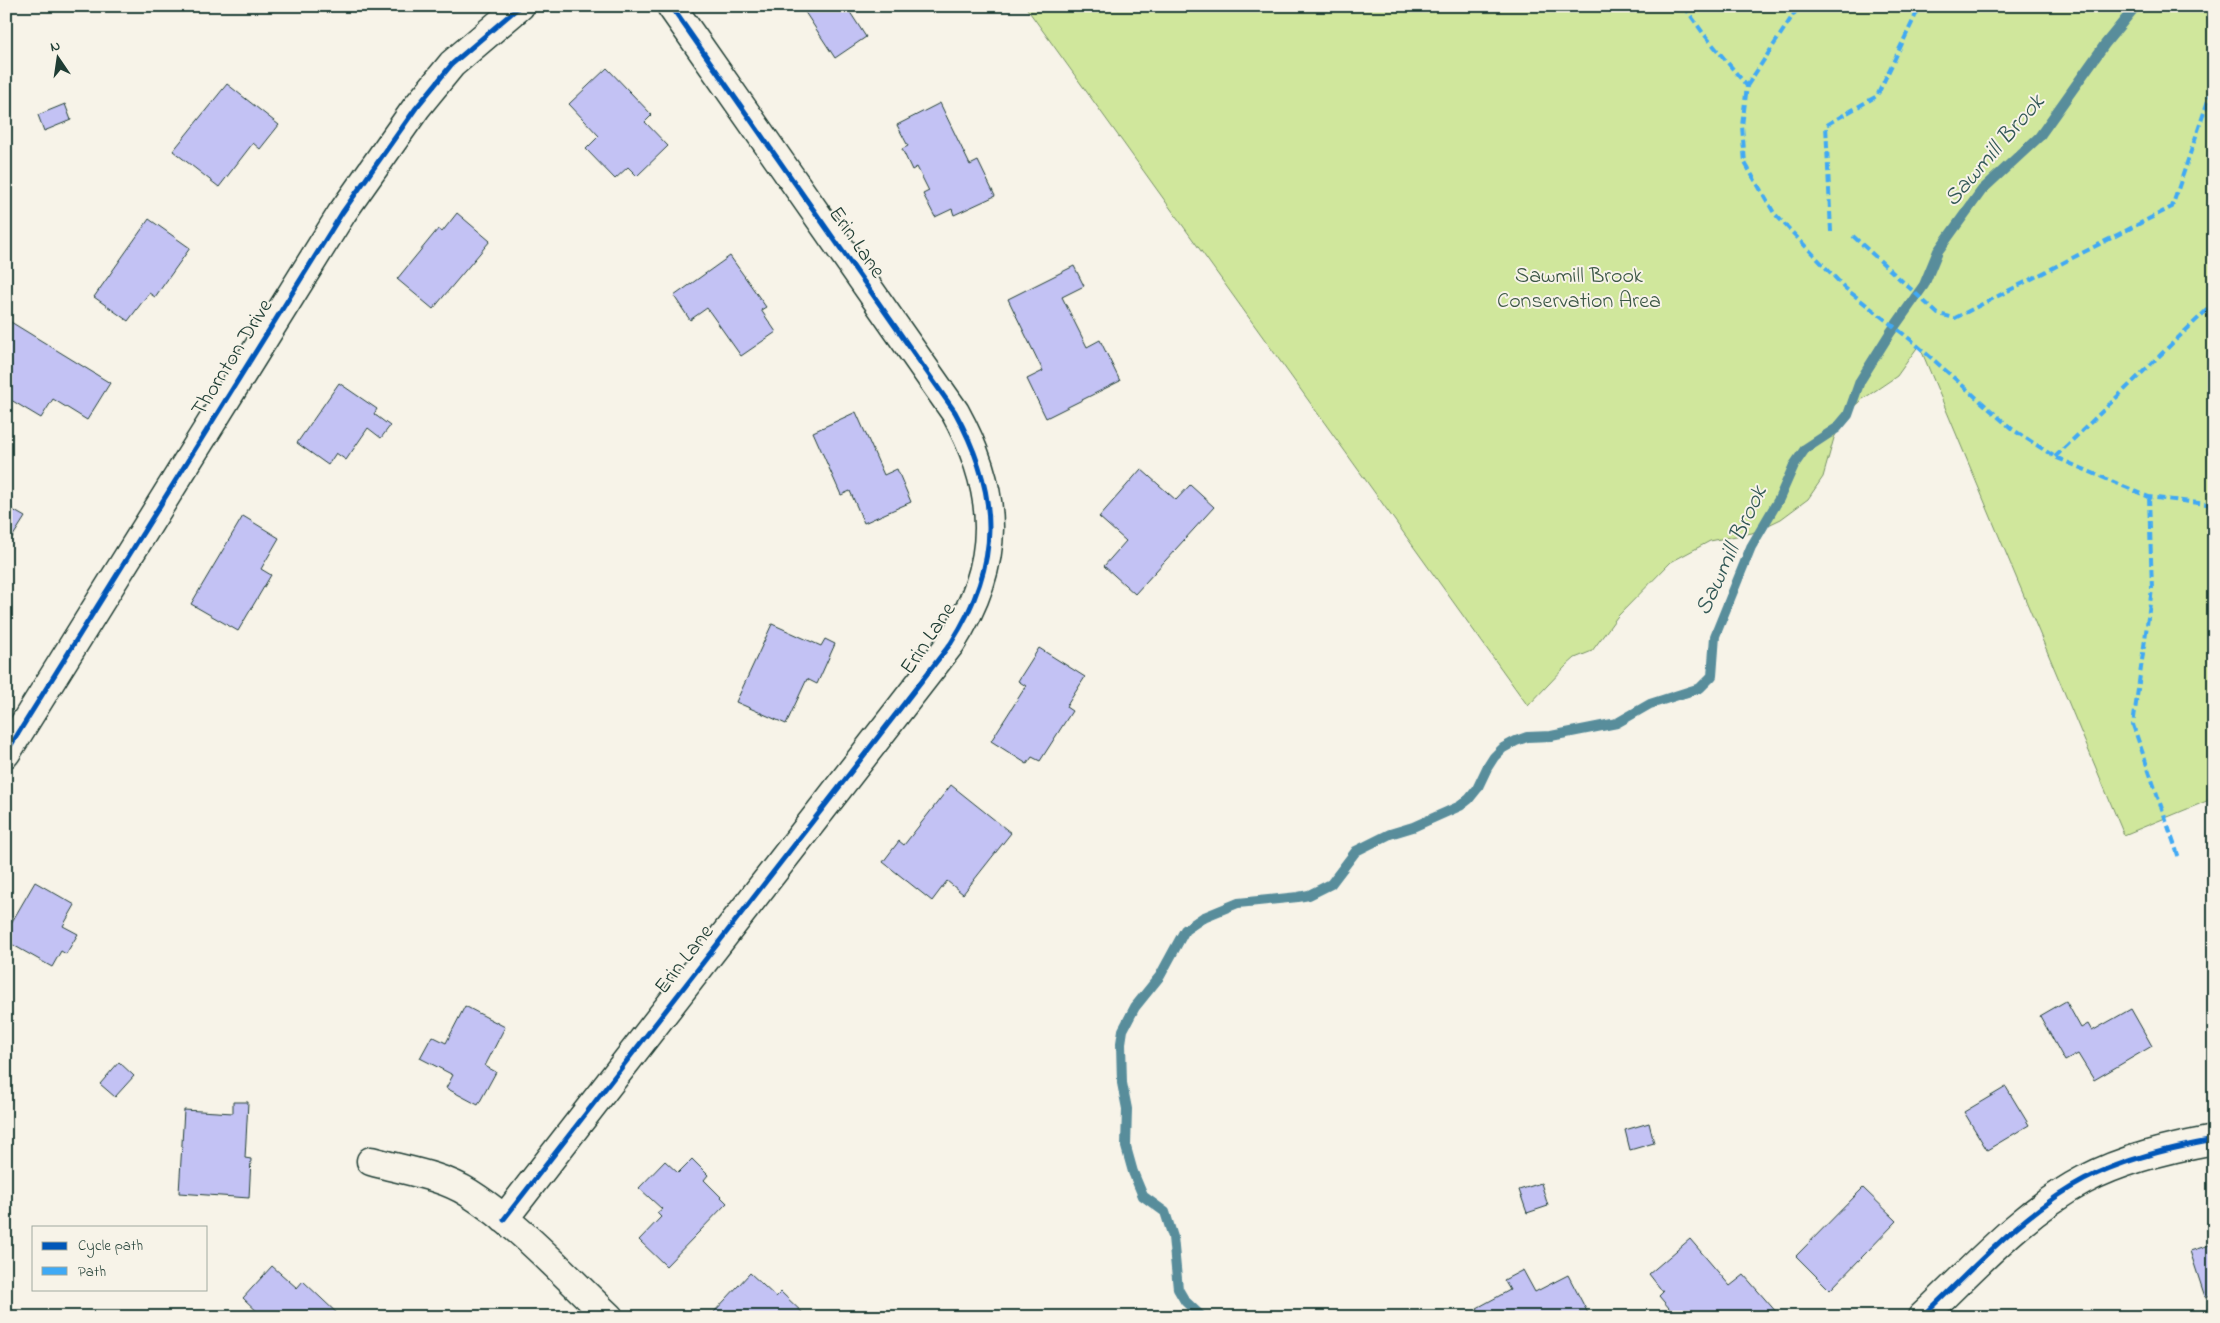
<svg xmlns="http://www.w3.org/2000/svg" width="2220" height="1323" viewBox="0 0 2220 1323" font-family="'Indie Flower',sans-serif">
<rect width="100%" height="100%" fill="#f7f3e8"/>
<filter id="ink" filterUnits="userSpaceOnUse"><feTurbulence type="fractalNoise" baseFrequency=".02" numOctaves="2"/><feDisplacementMap in="SourceGraphic" scale="10" xChannelSelector="R" yChannelSelector="G"/><feConvolveMatrix kernelMatrix="1 2 1 2 8 2 1 2 1" color-interpolation-filters="sRGB"/></filter>
<g filter="url(#ink)">
<!-- green -->
<path fill="#d0e79c" stroke="#789268" d="M1025,6H2214V798L2124,835L1919,345L1897,376L1863,399L1845,416L1834,438L1823,477L1808,499L1781,519L1752,533L1710,541L1671,562L1617,617L1592,651L1575,658L1566,666L1528,706Z"/>
<g fill="none" stroke-linecap="round" stroke-linejoin="round">
<!-- stream -->
<path stroke="#598d9b" stroke-width="10" d="M1202,1317L1185,1301L1178,1289L1173,1237L1165,1212L1143,1196L1133,1172L1126,1147L1127,1109L1122,1083L1121,1043L1123,1030L1135,1007L1160,976L1185,930L1204,917L1238,903L1298,897L1309,895L1331,884L1356,851L1390,834L1413,827L1460,806L1469,799L1477,789L1487,768L1494,757L1503,748L1516,741L1527,737L1551,736L1617,723L1650,704L1700,688L1712,676L1715,636L1751,547L1779,499L1794,465L1805,449L1837,428L1848,415L1860,381L1890,333L1924,285L1938,251L1982,190L2039,137L2105,44L2136,6"/>
</g>
<!-- building -->
<path fill="#c3c2f4" stroke="#1f3d34" d="M801,6H846L866,37L835,58Z
M607,68L652,115L645,122L668,146L637,176L628,167L615,179L586,149L599,136L569,104Z
M227,84L279,125L260,149L253,143L219,187L173,151Z
M940,103L970,165L978,161L995,196L954,215L952,209L935,217L923,194L929,191L917,167L912,170L902,149L908,146L897,125Z
M65,104L71,120L44,131L38,115Z
M457,213L490,241L433,309L397,279L438,229L442,232Z
M149,219L190,248L155,297L149,293L128,321L94,297Z
M730,256L766,307L761,310L776,332L741,356L707,308L690,320L674,296Z
M1074,266L1084,286L1062,297L1087,347L1100,340L1120,381L1046,418L1027,379L1043,371L1008,299Z
M6,319L110,383L87,420L53,399L41,418L6,397Z
M339,383L377,409L374,414L390,426L381,438L368,428L346,460L336,453L328,465L297,443Z
M856,412L884,475L897,469L911,502L864,523L850,491L841,495L813,432Z
M1141,469L1176,500L1190,485L1214,507L1135,594L1104,566L1126,541L1099,517Z
M6,506L25,517L6,547Z
M243,516L279,538L261,569L271,575L238,631L191,604Z
M772,624L821,646L825,639L835,644L817,684L807,679L786,724L736,702Z
M1039,648L1085,677L1066,707L1072,711L1040,761L1032,757L1027,764L991,741L1026,686L1018,681Z
M951,785L1011,833L963,894L947,881L932,901L883,862L899,841L904,845Z
M35,882L75,905L63,926L78,934L66,954L61,951L52,967L6,941V932Z
M2066,1001L2081,1028L2088,1024L2092,1031L2131,1009L2152,1046L2094,1080L2078,1054L2065,1061L2040,1016Z
M465,1006L505,1027L485,1066L496,1072L478,1105L446,1088L453,1075L420,1058L432,1036L446,1043Z
M119,1062L134,1076L115,1097L100,1084Z
M2006,1087L2029,1125L1987,1150L1964,1112Z
M233,1102H248L245,1158L251,1159L249,1198L179,1193L184,1110L233,1113Z
M1649,1123L1654,1143L1630,1150L1625,1130Z
M692,1159L708,1175L704,1180L727,1203L666,1266L639,1240L661,1217L657,1213L662,1209L639,1188L665,1161L678,1173Z
M1541,1183L1548,1206L1527,1213L1519,1190Z
M1863,1188L1897,1221L1830,1290L1796,1256Z
M2214,1233V1294L2205,1297L2190,1251L2213,1244L2210,1234Z
M1690,1239L1730,1286L1744,1275L1778,1314L1775,1317H1684L1678,1310L1674,1314L1659,1296L1663,1292L1649,1274Z
M272,1266L297,1288L303,1281L341,1317H263L243,1298Z
M1523,1270L1535,1292L1568,1275L1590,1317H1482L1477,1308L1510,1290L1504,1280Z
M750,1273L776,1297L781,1292L807,1317H720L714,1312Z"/>
<g fill="none" stroke-linecap="round" stroke-linejoin="round">
<defs>
<path id="street" d="M6,753L342,213L416,108L452,64L520,6
M371,1161C402,1170 441,1175 469,1193C521,1226 564,1275 609,1317
M504,1219L951,643C1002,563 1000,494 955,412L671,6"/>
<path id="secondary" d="M1922,1317C1972,1270 2023,1212 2084,1180C2123,1159 2170,1148 2214,1140"/>
</defs>
<!-- street casing -->
<use href="#street" stroke="#1f3d34" stroke-width="31"/>
<!-- secondary casing -->
<use href="#secondary" stroke="#1f3d34" stroke-width="31"/>
<!-- street -->
<use href="#street" stroke="#f7f3e8" stroke-width="28"/>
<!-- secondary -->
<use href="#secondary" stroke="#f7f3e8" stroke-width="28"/>
<!-- quiet -->
<path stroke="#3fa9f5" stroke-width="4" stroke-dasharray="8 4" stroke-linecap="butt" d="M1684,6L1703,33L1747,86L1742,126L1745,163L1774,213L1845,288L1911,340L2012,429L2055,457L2149,497L2214,505
M1747,86L1799,6
M1831,232L1826,125L1877,96L1920,6
M1853,236L1938,314L1955,318L2172,207L2214,83
M2055,457L2214,303
M2149,497L2152,589L2133,725L2179,858"/>
<defs>
<path id="cycleway" d="M6,753L342,213L416,108L452,64L520,6
M504,1219L951,643C1002,563 1000,494 955,412L671,6
M1922,1317C1972,1270 2023,1212 2084,1180C2123,1159 2170,1148 2214,1140"/>
</defs>
<!-- cycleway casing -->
<use href="#cycleway" stroke="#f7f3e8" stroke-width="8"/>
<!-- cycleway -->
<use href="#cycleway" stroke="#0057b8" stroke-width="5"/>
</g>
</g>
<g text-anchor="middle" dominant-baseline="central" stroke-width="4" stroke-linejoin="round" paint-order="stroke">
<!-- street labels -->
<g font-size="22" fill="#1f3d34" stroke="#f7f3e8">
<text transform="translate(856 243) rotate(55)">Erin Lane</text>
<text transform="translate(233 358) rotate(-58)">Thornton Drive</text>
<text transform="translate(929 639) rotate(-56)">Erin Lane</text>
<text transform="translate(685 960) rotate(-52)">Erin Lane</text>
</g>
<!-- park labels -->
<g font-size="22" fill="#3a5644" stroke="#f7f3e8">
<text x="1579" y="277">Sawmill Brook<tspan x="1579" dy="25">Conservation Area</tspan></text>
</g>
<!-- water labels -->
<g font-size="24" font-style="italic" fill="#325856" stroke="#f7f3e8">
<text transform="translate(1995 151) rotate(-49)">Sawmill Brook</text>
<text transform="translate(1732 551) rotate(-65)">Sawmill Brook</text>
</g>
</g>
<!-- margin -->
<rect width="2220" height="1323" fill="none" stroke="#f7f3e8" stroke-width="25"/>
<rect x="12" y="12" width="2195" height="1298" fill="none" stroke="#1f3d34" stroke-width="2" filter="url(#ink)"/>
<!-- legend -->
<rect x="32" y="1226" width="175" height="65" fill="#f7f3e8" stroke="#a1aaa0"/>
<rect x="42" y="1242" width="25" height="8" fill="#0057b8" stroke="#a1aaa0"/>
<text x="78" y="1250" font-size="15" fill="#1f3d34">Cycle path</text>
<rect x="42" y="1267" width="25" height="8" fill="#3fa9f5" stroke="#a1aaa0"/>
<text x="78" y="1276" font-size="15" fill="#1f3d34">Path</text>
<!-- north arrow -->
<g transform="translate(58 58) rotate(347)" stroke="#f7f3e8" stroke-width="4" paint-order="stroke">
<path d="M0-4L9 19L0 12L-9 19Z" fill="#1f3d34"/>
<text y="-8" font-size="14" font-weight="bold" text-anchor="middle" fill="#1f3d34">N</text>
</g>
</svg>
